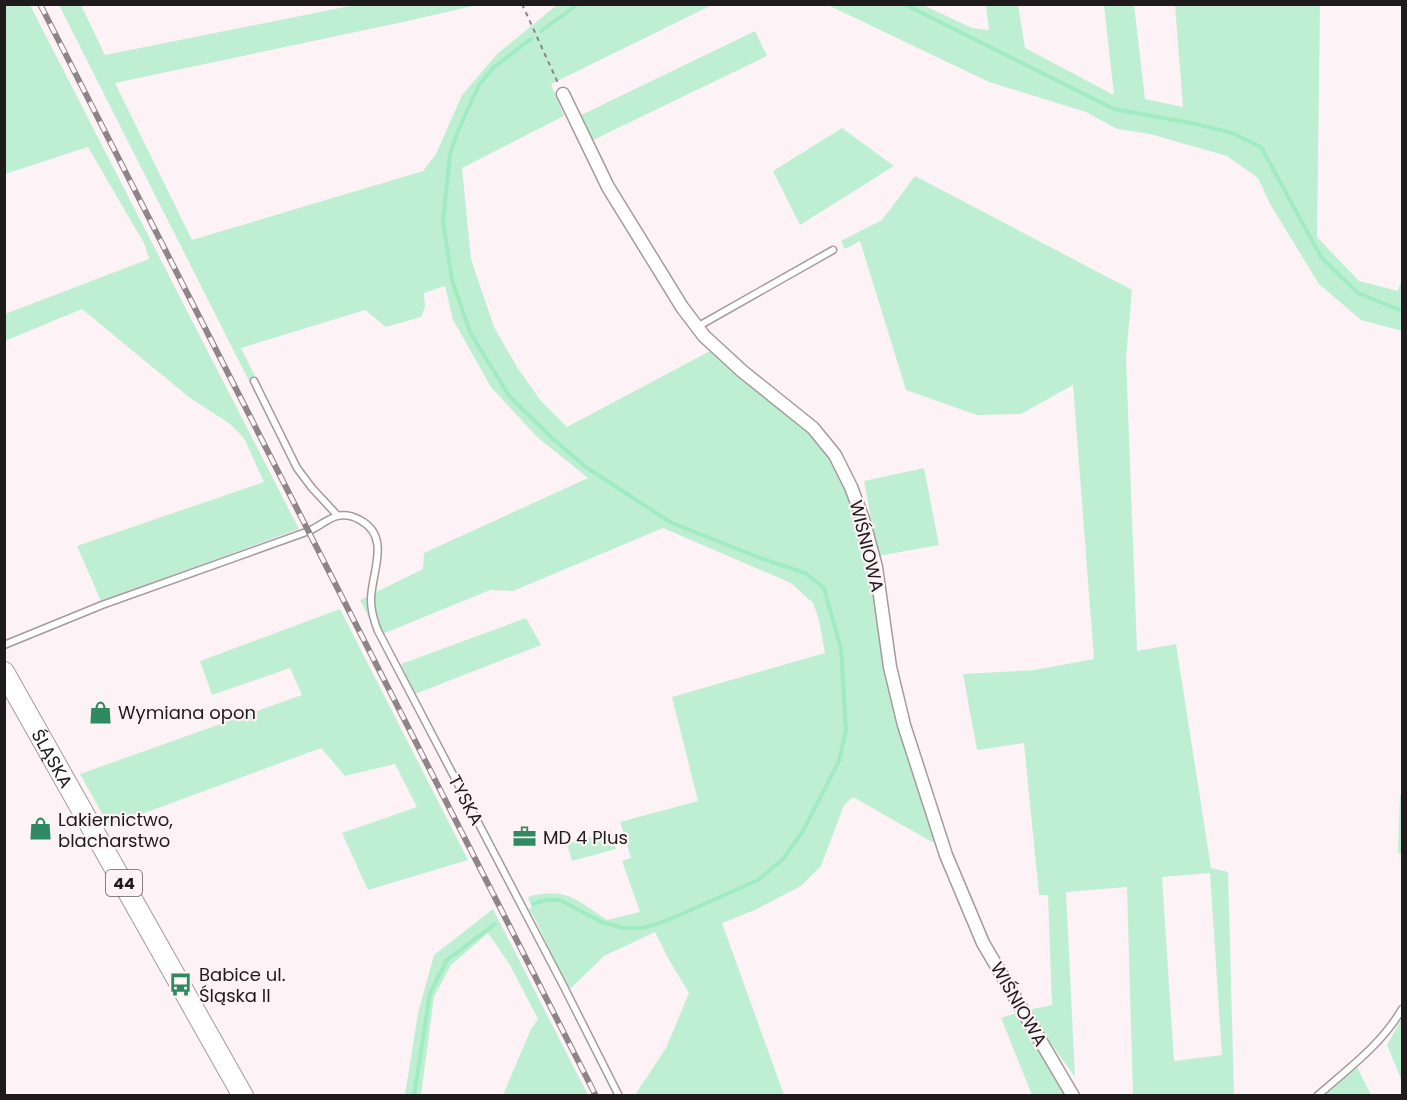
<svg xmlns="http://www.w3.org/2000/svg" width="1407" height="1100" viewBox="0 0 1407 1100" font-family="Poppins,sans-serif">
<rect width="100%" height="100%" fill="#fdf2f5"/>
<!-- green -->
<path fill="#beefd3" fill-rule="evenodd" d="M5,4L30,5L299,529L101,601L77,546L264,482L244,438L230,424L190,398L82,309L5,341V314L149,259L145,245L88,147L5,174Z
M59,5H81L105,55L355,5H477L403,22L115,83L192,240L423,171L436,154L462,95L497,54L557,5H712L551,84L564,116L462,168L471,259L494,327L517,367L541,401L567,427L712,350L815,436L846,484L868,544L892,707L915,777L939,842H932L853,797L844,805L821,866L801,886L755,910L722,923L784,1095H635L666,1048L689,993L668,958L655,932L604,956L569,990C558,967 547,944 536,921C534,916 531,914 529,909L532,907L528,898L530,896C567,887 578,901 607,920L640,912L622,861L631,858L620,822L698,801L672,697L825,653L819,620L813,603L791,583L663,528L513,591L490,590L385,633L377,634L360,600L423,569L424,553L588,478L537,437L491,387L453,320L445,286L424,293L425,307L421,317L386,327L365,310L241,348L256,378L249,381Z
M828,5H923L972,28L989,30L986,5H1018L1025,48L1114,95L1104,5H1134L1145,99L1183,107L1175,5H1320L1317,237L1359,281L1398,291L1402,279V331L1361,320L1319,284L1270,204L1258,178L1227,156L1150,134L1117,129L1086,112L989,82Z
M755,31L767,56L589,142L577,117Z
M842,128L894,166L800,225L773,171Z
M915,176L1132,290L1126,358L1137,651L1176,644L1211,868L1228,872L1234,1095H1133L1127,887L1066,892L1075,1077L1027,1010L1052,1005L1048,895H1039L1024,743L977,750L963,674L1035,670L1094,659L1073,385L1021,414L977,415L906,390L860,241L845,249L841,241L882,220ZM1210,873L1222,1055L1174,1061L1162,877Z
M924,468L939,545L878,556L864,481Z
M340,609L468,860L368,890L342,833L417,807L395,764L345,776L321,748L109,826L80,774L302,695L290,668L212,695L200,661Z
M526,618L541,645L415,694L401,664Z
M1400,795L1402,796V854L1398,853Z
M611,831L616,849L572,861L567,844Z
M493,909L588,1095H503L531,1029L538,1019L510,965L488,933L451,965L434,997L421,1095H405L418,1013L434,955Z
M1019,1012L1070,1095H1032L1001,1018Z
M1402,1018V1081L1387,1045Z
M1357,1067L1371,1095H1324Z"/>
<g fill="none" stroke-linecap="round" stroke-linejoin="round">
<!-- stream -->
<path stroke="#a1ebc2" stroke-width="4" d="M904,4L1114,109L1196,124L1232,133L1261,147L1321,257L1358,293L1402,311
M541,31L578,4
M531,39L494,67L479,85L458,131L450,154L443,222L452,280L470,332L509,396L552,438L587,468L672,523L760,558L805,573L824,588L841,649L846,730L839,761L802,833L782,860L758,880L675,917L657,924L642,928H623L601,922L560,900H546L533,904
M414,1096L430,993L447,960L495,924"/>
<defs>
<path id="service" d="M697,327L833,250
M254,381L297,468L312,488L338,516
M4,645L102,605L309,531C318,527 327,519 337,516C345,514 353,516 360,520C392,537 371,573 371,600C371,612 374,621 378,631L563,985L619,1096
M1317,1096C1348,1069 1382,1044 1402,1009"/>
<path id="minor" d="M563,94L608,187L682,307L704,336L742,371L813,428L835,455L851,487L863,519L876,567L890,667L904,725L946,855L983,943L1073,1096"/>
<g id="primary">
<path id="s1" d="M4,672L243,1096"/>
</g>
</defs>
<!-- service casing -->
<use href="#service" stroke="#a69a9d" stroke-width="9"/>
<!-- minor casing -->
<use href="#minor" stroke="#a69a9d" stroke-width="15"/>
<!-- primary casing -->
<use href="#primary" stroke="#a69a9d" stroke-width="22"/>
<!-- path -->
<path stroke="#8b8385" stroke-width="2" stroke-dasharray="4.5 4.5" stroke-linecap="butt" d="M522,4L558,83"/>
<!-- service -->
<use href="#service" stroke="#fff" stroke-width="6"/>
<!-- minor -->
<use href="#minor" stroke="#fff" stroke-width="12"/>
<!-- primary -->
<use href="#primary" stroke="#fff" stroke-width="20"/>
<defs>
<path id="rail" d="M40,4L596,1096"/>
</defs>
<!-- rail casing -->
<use href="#rail" stroke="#8d8587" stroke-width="6"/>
<!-- rail -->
<use href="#rail" stroke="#fdf2f5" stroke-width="4" stroke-dasharray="11" stroke-linecap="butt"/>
</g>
<!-- icons -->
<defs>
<symbol id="shop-bare" viewBox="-9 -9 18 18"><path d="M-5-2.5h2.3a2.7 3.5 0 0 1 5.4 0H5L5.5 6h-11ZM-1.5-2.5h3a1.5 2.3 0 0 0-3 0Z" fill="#308a61" stroke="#fdf2f5" stroke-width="2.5" paint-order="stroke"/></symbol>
<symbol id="office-bare" viewBox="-9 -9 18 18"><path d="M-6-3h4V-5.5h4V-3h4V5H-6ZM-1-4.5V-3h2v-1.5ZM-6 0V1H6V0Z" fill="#308a61" stroke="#fdf2f5" stroke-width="2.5" paint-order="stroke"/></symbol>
<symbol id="bus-bare" viewBox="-9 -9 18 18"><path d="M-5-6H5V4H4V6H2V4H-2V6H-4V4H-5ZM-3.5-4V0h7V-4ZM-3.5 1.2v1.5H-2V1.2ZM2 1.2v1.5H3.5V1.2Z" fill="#308a61" stroke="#fdf2f5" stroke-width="2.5" paint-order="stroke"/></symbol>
</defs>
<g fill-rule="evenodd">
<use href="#shop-bare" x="84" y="696" width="33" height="33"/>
<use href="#shop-bare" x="24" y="812" width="33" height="33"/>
<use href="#office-bare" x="508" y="820" width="33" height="33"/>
<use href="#bus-bare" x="164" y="968" width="33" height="33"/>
</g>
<g text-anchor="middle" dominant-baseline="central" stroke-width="4.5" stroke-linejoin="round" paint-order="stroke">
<!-- shield labels -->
<rect fill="#fdf2f5" stroke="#625b5c" stroke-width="1.5" x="106" y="870" width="36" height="26" rx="4.5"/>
<g font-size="16" font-weight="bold" fill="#1f1a1b">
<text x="124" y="883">44</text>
</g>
<!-- street labels -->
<g font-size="18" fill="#1f1a1b" stroke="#fdf2f5">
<text transform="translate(867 546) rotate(76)">WIŚNIOWA</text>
<text stroke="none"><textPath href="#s1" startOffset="99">ŚLĄSKA</textPath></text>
<text transform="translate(466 800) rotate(62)">TYSKA</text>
<text transform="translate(1019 1004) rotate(60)">WIŚNIOWA</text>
</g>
<!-- poi labels -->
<g font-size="18" fill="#1f1a1b" stroke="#fdf2f5" text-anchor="start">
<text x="118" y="712">Wymiana opon</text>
<text x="58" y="819">Lakiernictwo,<tspan x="58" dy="21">blacharstwo</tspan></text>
<text x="543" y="837">MD 4 Plus</text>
<text x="199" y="974">Babice ul.<tspan x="199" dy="21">Śląska II</tspan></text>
</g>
</g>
<!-- border -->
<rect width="1407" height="1100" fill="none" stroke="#1f1a1b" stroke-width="12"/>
</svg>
